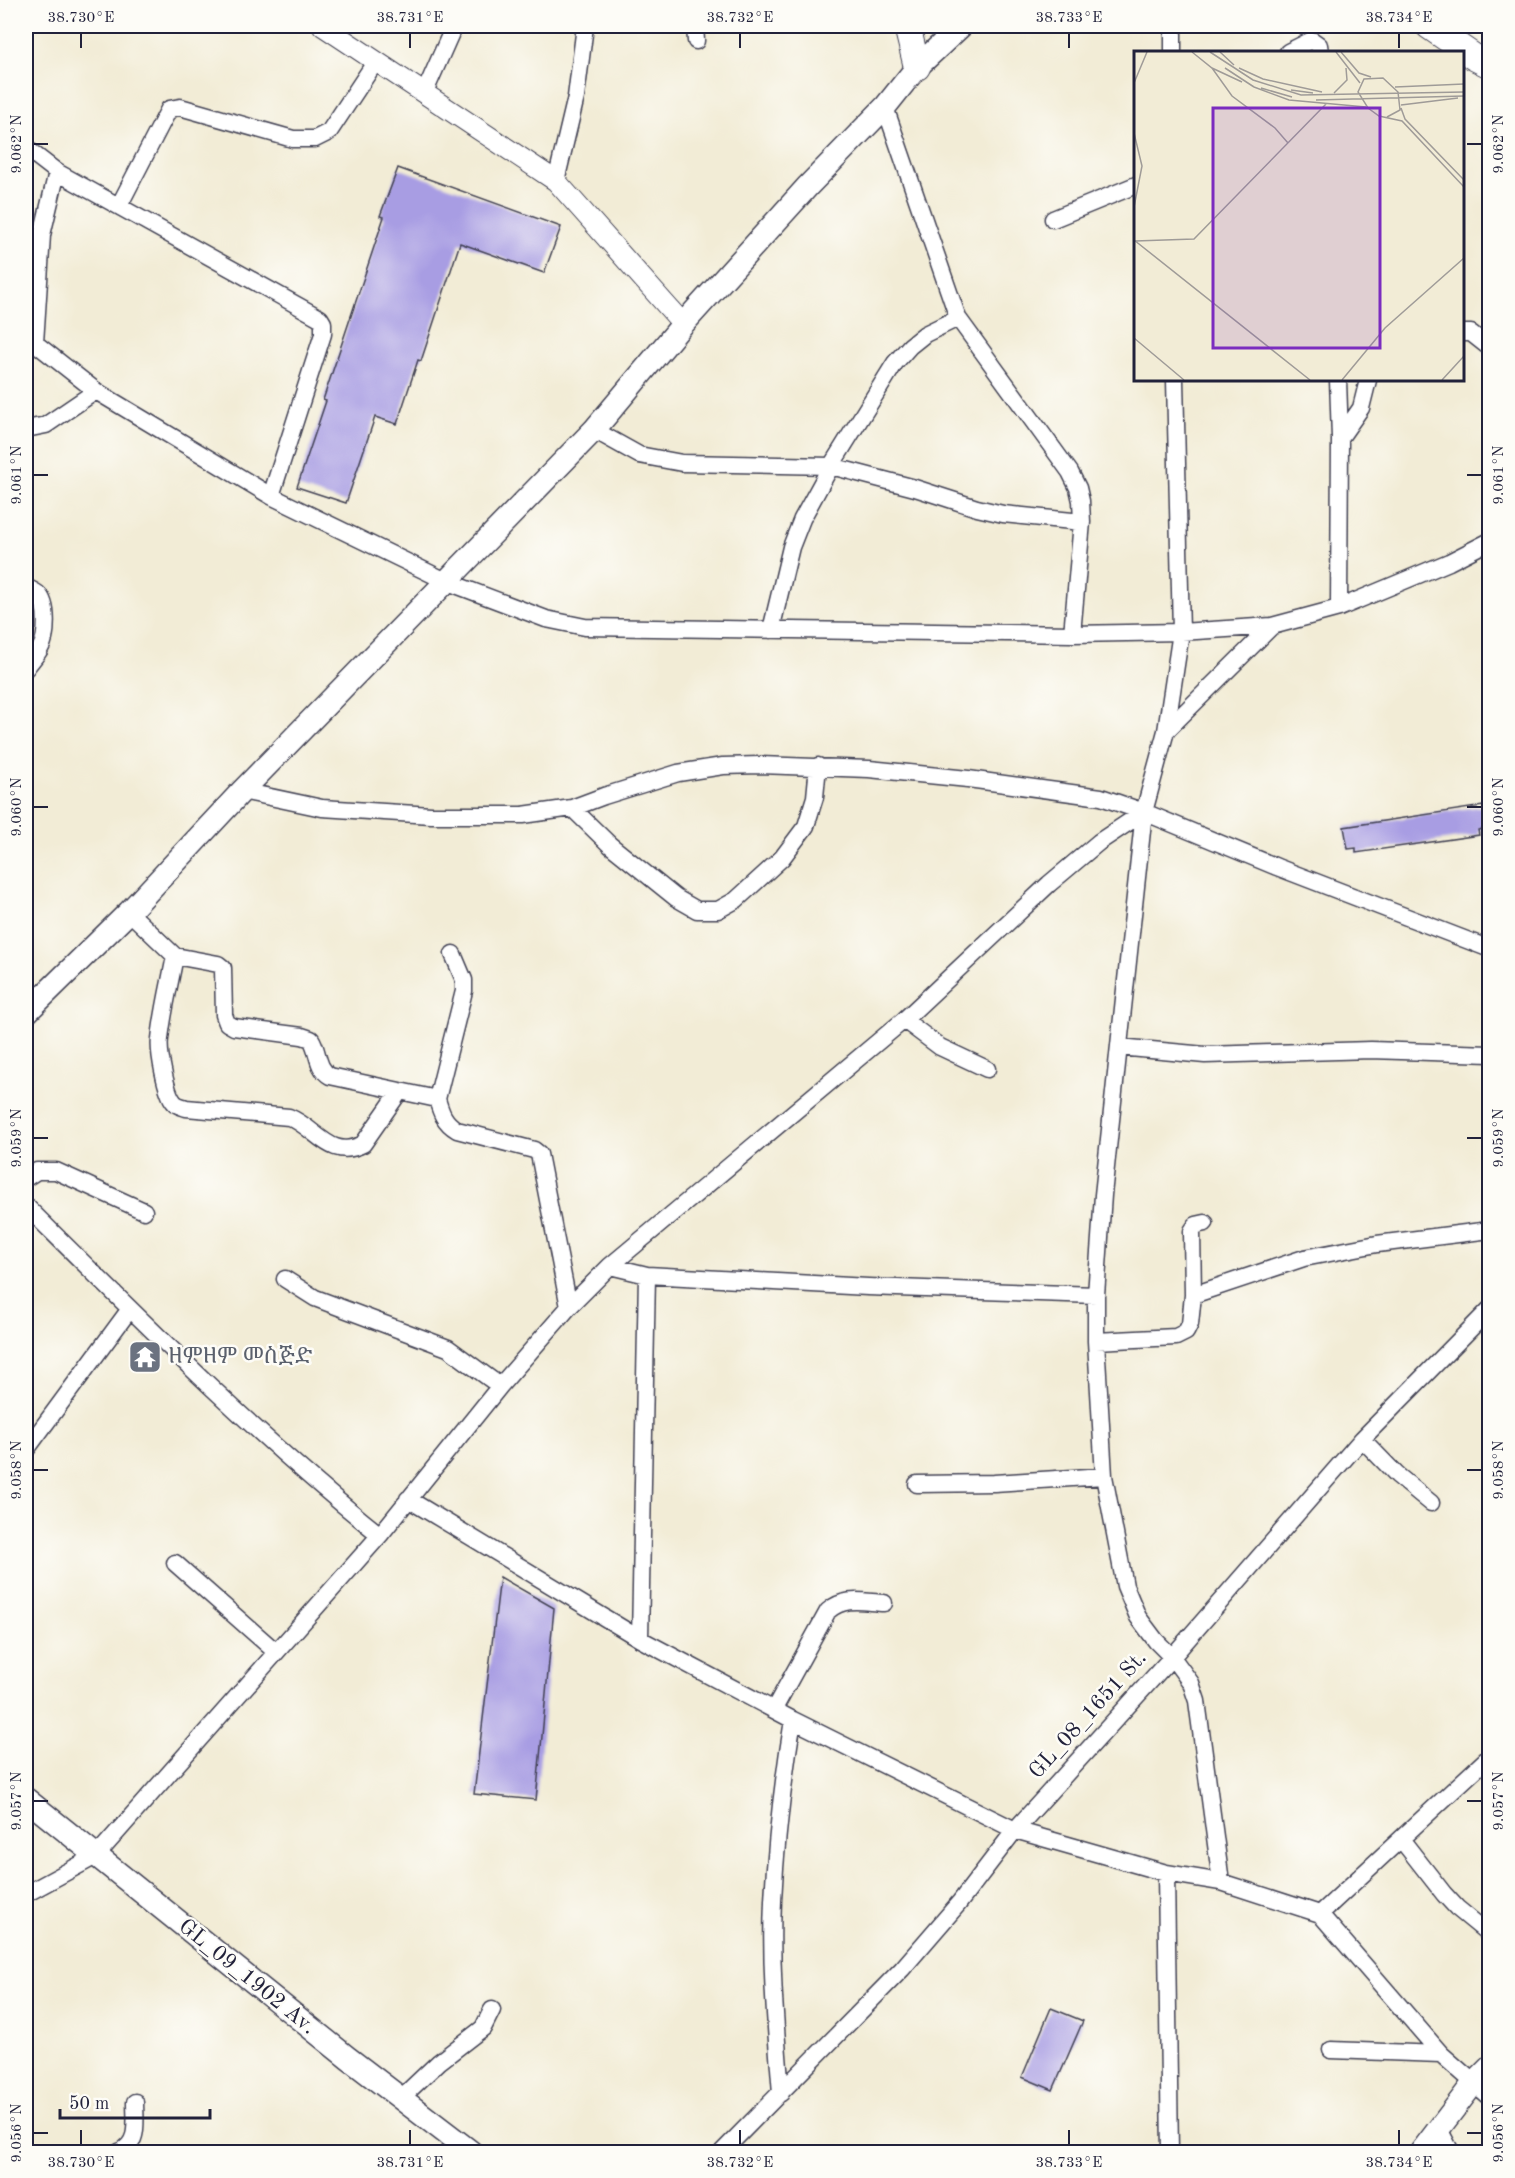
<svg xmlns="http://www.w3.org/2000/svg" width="1515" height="2178" viewBox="0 0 1515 2178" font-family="'Old Standard TT','Noto Serif Ethiopic',serif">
<rect width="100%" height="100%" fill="#fdfcf7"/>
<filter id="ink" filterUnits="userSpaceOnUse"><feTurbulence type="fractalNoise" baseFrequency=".0167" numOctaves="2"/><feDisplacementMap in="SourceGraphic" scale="12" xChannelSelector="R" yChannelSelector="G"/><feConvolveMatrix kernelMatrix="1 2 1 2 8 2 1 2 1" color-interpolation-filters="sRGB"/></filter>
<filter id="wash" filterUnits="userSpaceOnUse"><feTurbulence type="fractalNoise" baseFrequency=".008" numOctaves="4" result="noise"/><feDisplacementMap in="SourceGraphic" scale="24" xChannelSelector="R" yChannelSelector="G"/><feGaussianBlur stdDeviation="1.35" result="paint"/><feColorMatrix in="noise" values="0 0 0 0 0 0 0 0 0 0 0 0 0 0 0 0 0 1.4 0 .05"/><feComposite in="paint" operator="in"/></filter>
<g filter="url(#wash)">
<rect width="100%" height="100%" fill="#f2ecd6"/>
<g id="blocks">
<!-- building -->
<path fill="#a89de3" d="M398,168L561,227L544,273L460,243L421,361L418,360L397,424L375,417L346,503L297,487L326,401L323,400L384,217L380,216Z
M1483,806L1487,828L1478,830L1479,835L1356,853V848L1348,849L1344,827Z
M500,1577L554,1608L536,1800L474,1794Z
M1051,2008L1083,2021L1053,2090L1022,2077Z"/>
</g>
</g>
<g filter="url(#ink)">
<use href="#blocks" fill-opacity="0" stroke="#414052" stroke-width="1.5"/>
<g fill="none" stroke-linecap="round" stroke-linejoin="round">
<defs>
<path id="minor" d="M695,26L696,41
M1173,52V26
M1288,52L1312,40L1319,45L1320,52
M424,94L454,26
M885,107L958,318L1070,472L1078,488L1081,501L1082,522L1072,634
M26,148L57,172L320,318L323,323V334L271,496
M556,181L576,97L585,26
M119,206L169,109L180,107L293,139H315L329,132L376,61
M1053,219L1136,185
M1462,333H1471L1490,348
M26,339L35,343L42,235L57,172
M35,343L96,391L271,496L448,582L546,619L585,627L1072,634L1181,632L1272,626L1339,608L1449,562L1490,541
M1175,380L1181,632L1166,731L1144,812L1103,1195L1096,1295V1341L1104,1476L1125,1586L1138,1617L1156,1641L1172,1657L1191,1683L1197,1701L1221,1882
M1338,380L1340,438L1339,608
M26,429L46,425L96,391
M594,430L639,455L682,463L831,466L915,488L977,508L1003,514L1082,522
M1340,438L1361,408L1368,380
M26,587C29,589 35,591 38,594C49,604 47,638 40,649C36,656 30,662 26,668
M771,630L791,547L802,519L831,466L895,363L910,346L925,334L958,318
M1166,731L1272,626
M242,791L322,808L431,815H523L572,808L604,796L678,773L723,766L760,765L869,769L968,779L1101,797L1144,812L1277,867L1490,949
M572,808L610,845L676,898L697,910H718L736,900L782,858L806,826L815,797L818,766
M129,912L175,956C170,983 163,1011 160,1039C158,1051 166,1093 174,1102C177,1106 181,1106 186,1108L289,1117C317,1128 330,1161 363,1144L400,1091
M453,954L464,980V991L437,1099C441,1113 444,1122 457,1130L534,1150L539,1154L569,1307
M175,956L218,964L223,968L224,1015L227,1023L234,1027L302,1036L311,1039C319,1051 316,1068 330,1076L437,1099
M904,1020L940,1047L987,1069
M1119,1047L1205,1055L1371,1050L1490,1054
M26,1178L37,1171H56L144,1211
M26,1206C140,1319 255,1435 380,1535
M610,1266L647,1275L868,1287L1096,1295
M285,1279L315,1298L448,1348L500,1386
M1193,1295L1192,1231L1196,1225L1205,1223
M1096,1341L1176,1337L1186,1332L1190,1324L1193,1295L1304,1258L1377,1244L1490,1230
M1362,1439L1397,1475L1431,1503
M26,1450L130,1309
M917,1484L994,1483L1104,1476
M408,1499L640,1639L793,1720L1015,1830L1166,1873L1221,1882L1320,1914L1441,2054L1490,2097
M175,1563L276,1652
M640,1639L647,1275
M774,1709L828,1611C845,1596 863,1602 884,1603
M1401,1839L1444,1894L1457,1908L1490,1935
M1166,1873L1170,2152
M26,1894L96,1856L380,1535L500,1386L569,1307L610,1266L904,1020L1049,884L1099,842L1144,812
M1320,1914L1490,1756
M1331,2050L1441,2054
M781,2093C776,2029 770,1965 773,1901C776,1840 783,1780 793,1720
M401,2098L439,2062L483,2028L492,2010
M1439,2129L1451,2152
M119,2152C140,2144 135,2121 135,2102
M722,2152L902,1969L959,1903L1015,1830L1172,1657L1362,1439L1490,1309"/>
<path id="tertiary" d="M323,26L556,181L683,324"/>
<path id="secondary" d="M26,1013L129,912L242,791L594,430L683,324L808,186L885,107L917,67L961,26
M26,1799L348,2058L471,2152
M1421,2152L1473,2084L1490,2067"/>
<path id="primary" d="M907,26L917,67
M1429,26L1474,57L1490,65"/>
</defs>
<!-- minor casing -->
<use href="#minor" stroke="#414052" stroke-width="19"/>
<!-- tertiary casing -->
<use href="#tertiary" stroke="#414052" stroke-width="22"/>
<!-- secondary casing -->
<use href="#secondary" stroke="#414052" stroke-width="25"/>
<!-- primary casing -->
<use href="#primary" stroke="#414052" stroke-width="28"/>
<!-- minor -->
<use href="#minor" stroke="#fff" stroke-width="16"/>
<!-- tertiary -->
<use href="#tertiary" stroke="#fff" stroke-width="20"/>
<!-- secondary -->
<use href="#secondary" stroke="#fff" stroke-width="22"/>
<!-- primary -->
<use href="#primary" stroke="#fff" stroke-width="26"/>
</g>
</g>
<!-- ticks -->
<path fill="none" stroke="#22223b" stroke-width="2" d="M81,33V48M410,33V48M740,33V48M1069,33V48M1399,33V48M33,144H48M1467,144H1482M33,475H48M1467,475H1482M33,807H48M1467,807H1482M33,1138H48M1467,1138H1482M33,1470H48M1467,1470H1482M33,1801H48M1467,1801H1482M81,2130V2145M410,2130V2145M740,2130V2145M1069,2130V2145M1399,2130V2145M33,2133H48M1467,2133H1482"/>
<!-- icons -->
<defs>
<symbol id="temple-square" viewBox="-11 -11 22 22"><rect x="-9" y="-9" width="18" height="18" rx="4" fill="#6b7280" stroke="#fdfcf7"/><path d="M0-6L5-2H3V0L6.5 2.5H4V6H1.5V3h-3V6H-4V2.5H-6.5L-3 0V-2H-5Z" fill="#fff"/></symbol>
</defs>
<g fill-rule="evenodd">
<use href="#temple-square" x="126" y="1338" width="38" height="38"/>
</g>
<g text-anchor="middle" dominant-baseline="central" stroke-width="5" stroke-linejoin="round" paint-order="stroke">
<!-- worship labels -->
<g font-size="22" fill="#5b616d" stroke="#fdfcf7" text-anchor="start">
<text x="168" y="1357">ዘምዘም መስጅድ</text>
</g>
<!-- street labels -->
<g font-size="22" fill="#22223b" stroke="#fdfcf7">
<text transform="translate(1088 1715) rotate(-48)">GL_08_1651 St.</text>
<text transform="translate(247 1977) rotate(39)">GL_09_1902 Av.</text>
</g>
</g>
<!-- overview -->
<g transform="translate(1134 51)">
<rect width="330" height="330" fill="#f2ecd6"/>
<path fill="none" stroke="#9f9b98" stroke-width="1.5" d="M58,1L78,17L108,31M76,1L119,29L167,44L330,41M86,1L100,14M202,1L226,32M207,1L225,22L237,26M78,17L98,45L141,77L154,92M91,17L120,36M105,17L129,28L188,41M0,32L13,1M120,36L155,49L232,56M261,36L330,33M127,37L158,46M157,39L179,42M200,42L213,29L212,17M182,49L330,45M267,54L324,47M267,57L271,68L330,129M253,66L266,59L264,41L249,27L230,28L224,41L234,57L245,65L268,70L330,136M0,82L8,115L0,156M0,189L176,329M1,190L60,188L192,53M0,287L50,329M208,329L251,277L330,207M308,329L330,305"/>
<path fill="#7b2cbf" fill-opacity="0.15" stroke="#7b2cbf" stroke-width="3" d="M79,57H246V297H79Z"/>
<rect width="330" height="330" fill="none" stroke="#22223b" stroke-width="3"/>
</g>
<!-- margin -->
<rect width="1515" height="2178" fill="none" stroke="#fdfcf7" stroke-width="66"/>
<!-- scale -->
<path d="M60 2109v9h150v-9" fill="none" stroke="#22223b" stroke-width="3"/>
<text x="69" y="2109" font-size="18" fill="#22223b" stroke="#fdfcf7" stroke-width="4.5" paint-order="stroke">50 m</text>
<rect x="33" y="33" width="1449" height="2112" fill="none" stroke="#22223b" stroke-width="2"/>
<g font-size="15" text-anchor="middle" fill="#22223b">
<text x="81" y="22">38.730°E</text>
<text x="410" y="22">38.731°E</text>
<text x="740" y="22">38.732°E</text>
<text x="1069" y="22">38.733°E</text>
<text x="1399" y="22">38.734°E</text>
<text transform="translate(16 144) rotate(-90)" y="5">9.062°N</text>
<text transform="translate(1498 144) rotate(-90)" y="5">9.062°N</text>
<text transform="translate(16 475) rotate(-90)" y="5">9.061°N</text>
<text transform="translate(1498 475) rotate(-90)" y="5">9.061°N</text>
<text transform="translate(16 807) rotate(-90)" y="5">9.060°N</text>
<text transform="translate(1498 807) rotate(-90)" y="5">9.060°N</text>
<text transform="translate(16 1138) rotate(-90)" y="5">9.059°N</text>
<text transform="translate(1498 1138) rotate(-90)" y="5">9.059°N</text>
<text transform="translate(16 1470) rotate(-90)" y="5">9.058°N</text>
<text transform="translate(1498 1470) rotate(-90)" y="5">9.058°N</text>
<text transform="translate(16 1801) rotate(-90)" y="5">9.057°N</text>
<text transform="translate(1498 1801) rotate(-90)" y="5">9.057°N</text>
<text transform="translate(16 2133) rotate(-90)" y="5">9.056°N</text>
<text transform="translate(1498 2133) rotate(-90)" y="5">9.056°N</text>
<text x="81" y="2167">38.730°E</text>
<text x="410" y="2167">38.731°E</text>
<text x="740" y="2167">38.732°E</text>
<text x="1069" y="2167">38.733°E</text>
<text x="1399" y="2167">38.734°E</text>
</g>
</svg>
